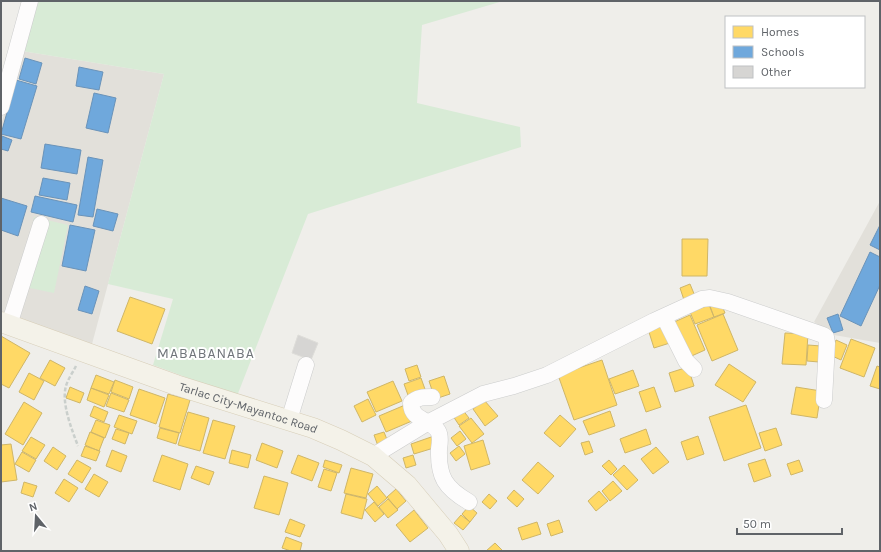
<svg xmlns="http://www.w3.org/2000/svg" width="881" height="552" viewBox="0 0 881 552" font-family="Karla,sans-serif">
<rect width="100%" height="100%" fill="#efeeea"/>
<!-- education -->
<path fill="#e2e0da" d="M22,51L164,74L92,344L1,314V125Z
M880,201V343L834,335L814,322Z"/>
<!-- green -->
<path fill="#d8ebd6" d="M39,1H503L422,25L417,103L520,127L521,147L308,214L237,396L153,365L173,299L108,284L164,74L22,51Z
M34,217L68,225L54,293L20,286Z"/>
<!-- homes -->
<path fill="#ffd966" stroke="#cfb667" d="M682,239H708L707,276H682Z
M690,284L695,296L684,300L680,288Z
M130,297L165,309L152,344L117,331Z
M720,301L725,313L714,317L710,306Z
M709,305L714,317L695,324L690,312Z
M723,314L738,350L712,361L697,325Z
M690,315L705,350L687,358L672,323Z
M667,323L673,342L654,348L648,329Z
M785,333L808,334L806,365L782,364Z
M1,336L30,353L9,388L1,384Z
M851,339L875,348L864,377L840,368Z
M836,340L847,345L841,360L830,355Z
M808,345L821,346L819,362L807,361Z
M50,360L65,368L55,386L40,378Z
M602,360L617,405L574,420L558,375Z
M729,364L756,382L743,402L715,385Z
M417,365L421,377L409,381L405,369Z
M877,366L880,367V389L870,386Z
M688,367L694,386L675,392L669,373Z
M633,370L639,386L615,394L609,379Z
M29,373L44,381L34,400L19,392Z
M96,375L114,382L109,394L91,388Z
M444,376L450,394L435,399L429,381Z
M421,378L426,392L409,398L404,384Z
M115,380L133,387L129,399L111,392Z
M393,381L402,401L376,412L367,392Z
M70,387L84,393L80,403L66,398Z
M654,387L661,407L646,412L639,392Z
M796,387L821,391L817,418L791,414Z
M91,388L109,395L104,407L87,400Z
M139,389L165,398L156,424L130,415Z
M111,393L129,400L124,412L106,406Z
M168,394L190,400L180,433L159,427Z
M368,399L376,415L362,422L354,406Z
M484,400L498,416L485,426L473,409Z
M24,402L42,413L23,445L5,434Z
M405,405L412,421L386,432L379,416Z
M746,405L761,448L724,461L709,417Z
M94,406L108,412L104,422L90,416Z
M462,409L469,418L459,425L453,416Z
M610,411L615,426L589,435L583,421Z
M188,412L209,418L200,451L178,445Z
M119,415L137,421L132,434L114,427Z
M560,415L576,429L560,447L544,433Z
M471,418L484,434L472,443L459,426Z
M96,420L110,425L105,438L91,432Z
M213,420L235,426L225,459L203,453Z
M160,428L179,433L176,444L157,438Z
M776,428L782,445L765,451L759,433Z
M116,429L129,433L125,444L112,439Z
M646,429L651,444L625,453L620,439Z
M460,431L466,439L457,446L451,438Z
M90,432L104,438L99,451L85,445Z
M384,432L388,442L378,446L374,435Z
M434,436L437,447L414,454L411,444Z
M698,436L704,454L687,460L681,442Z
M31,437L45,445L36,459L22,451Z
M483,440L490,464L471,470L464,446Z
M589,441L593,452L585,455L581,443Z
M262,443L283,451L277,468L256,460Z
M11,444L17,480L1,482V445Z
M85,446L100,451L96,461L81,456Z
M459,446L465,454L456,461L450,453Z
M53,447L66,456L57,470L44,461Z
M656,447L669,462L653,474L641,459Z
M112,450L127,456L121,472L106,466Z
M232,450L251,455L248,468L229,463Z
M22,452L36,460L29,472L15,464Z
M162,455L188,464L180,490L153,481Z
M298,455L319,463L312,481L291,473Z
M413,455L416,465L406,468L403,458Z
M765,459L771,476L754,482L748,464Z
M77,460L91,468L82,483L68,474Z
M325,460L342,465L339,473L323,467Z
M609,460L617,469L611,475L602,466Z
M799,460L803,471L791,475L787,464Z
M538,462L554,476L538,494L522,480Z
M624,465L638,480L627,490L613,475Z
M196,466L214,472L209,485L191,478Z
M351,468L373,474L366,498L344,493Z
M324,469L337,473L331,491L318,487Z
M94,474L108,482L99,497L85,489Z
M264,476L288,483L279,515L254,508Z
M64,479L78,488L69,502L55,493Z
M613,481L622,491L610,501L602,491Z
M24,482L37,486L33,497L21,493Z
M377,486L387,498L378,506L368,494Z
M396,489L406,501L397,509L387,497Z
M514,490L524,499L517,507L507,498Z
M599,491L608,501L596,511L588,501Z
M346,494L367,499L362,519L341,513Z
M489,494L497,501L490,509L482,502Z
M388,499L398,510L388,518L379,507Z
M374,502L384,514L375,522L365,510Z
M469,506L477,513L470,522L462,514Z
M414,510L428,528L410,542L396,525Z
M461,515L470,522L463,530L454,523Z
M290,519L305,525L300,537L285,532Z
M559,520L563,532L551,536L547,524Z
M537,522L541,534L522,540L518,528Z
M286,537L302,543L300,551H291L282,548Z
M495,543L503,551H486Z"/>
<!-- schools -->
<path fill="#6fa8dc" stroke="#6a93b9" d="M25,58L42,63L36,84L19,79Z
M79,67L103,72L99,90L76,86Z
M16,80L37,86L21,139L1,134Z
M94,93L116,98L108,133L86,128Z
M2,136L12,140L8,151L1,149Z
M45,144L81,150L77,174L41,168Z
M88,157L103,160L93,217L78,215Z
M43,178L70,183L67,200L39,195Z
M35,196L77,205L73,222L31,212Z
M1,198L27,206L18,236L1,230Z
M97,209L118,214L113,231L93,226Z
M70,225L95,230L86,271L62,266Z
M880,225V250L870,245Z
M870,252L880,257V285L861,326L840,316Z
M85,286L99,291L92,314L78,310Z
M838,314L843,330L833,333L827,318Z"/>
<!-- building -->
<path fill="#d6d5d3" stroke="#deddd9" d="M298,335L318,343L311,360L292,353Z"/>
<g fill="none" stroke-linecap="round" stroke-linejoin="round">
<defs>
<path id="minor" d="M1,107L30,1
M664,317L686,361L694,369
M9,325L41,224
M432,397C424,397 417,397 411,403C411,421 431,419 438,431C441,436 440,443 439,449C438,477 445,488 469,502
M289,420L306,365
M373,456L427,423L483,394L514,386L547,375L654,321L702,299L710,298L728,302L823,335L826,337L827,343L824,400"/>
<g id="major">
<path id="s1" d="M1,322L176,385L313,428L341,440L373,456L407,485L448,534L459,551"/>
</g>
</defs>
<!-- minor casing -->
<use href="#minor" stroke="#cbcccc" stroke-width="17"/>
<!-- major casing -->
<use href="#major" stroke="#d7ceb8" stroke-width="21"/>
<!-- path -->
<path stroke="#cacfcc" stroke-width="2.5" stroke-dasharray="4 2" stroke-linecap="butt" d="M76,366C73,372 68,379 66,386C61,403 72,430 78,446"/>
<!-- minor -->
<use href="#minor" stroke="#fdfcfc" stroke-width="16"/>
<!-- major -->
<use href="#major" stroke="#f4f2e9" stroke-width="20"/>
</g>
<g text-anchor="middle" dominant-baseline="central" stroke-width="4" stroke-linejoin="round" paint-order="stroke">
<!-- street labels -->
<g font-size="12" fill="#5f6368" stroke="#fff">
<text stroke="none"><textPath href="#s1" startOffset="262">Tarlac City-Mayantoc Road</textPath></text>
</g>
<!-- quarter labels -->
<g font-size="14" letter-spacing="1" fill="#70757a" stroke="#fff">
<text x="206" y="353">MABABANABA</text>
</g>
</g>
<!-- border -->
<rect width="881" height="552" fill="none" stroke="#5f6368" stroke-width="4"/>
<!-- legend -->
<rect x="725" y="16" width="140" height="72" fill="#ffffff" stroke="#bfc1c3"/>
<rect x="733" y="26" width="20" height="12" fill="#ffd966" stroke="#bfc1c3"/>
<text x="761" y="36" font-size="12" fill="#5f6368">Homes</text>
<rect x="733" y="46" width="20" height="12" fill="#6fa8dc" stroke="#bfc1c3"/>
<text x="761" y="56" font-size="12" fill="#5f6368">Schools</text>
<rect x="733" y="66" width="20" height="12" fill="#d6d5d3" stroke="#bfc1c3"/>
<text x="761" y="76" font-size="12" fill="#5f6368">Other</text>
<!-- north arrow -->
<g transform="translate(36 516) rotate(342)" stroke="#ffffff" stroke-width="3" paint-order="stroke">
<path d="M0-3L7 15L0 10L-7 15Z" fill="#5f6368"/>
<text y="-6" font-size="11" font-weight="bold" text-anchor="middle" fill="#5f6368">N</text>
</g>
<!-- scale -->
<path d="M737 528v6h105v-6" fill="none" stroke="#5f6368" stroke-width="2"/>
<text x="743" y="528" font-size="12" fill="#5f6368" stroke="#ffffff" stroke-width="3" paint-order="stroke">50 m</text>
</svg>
